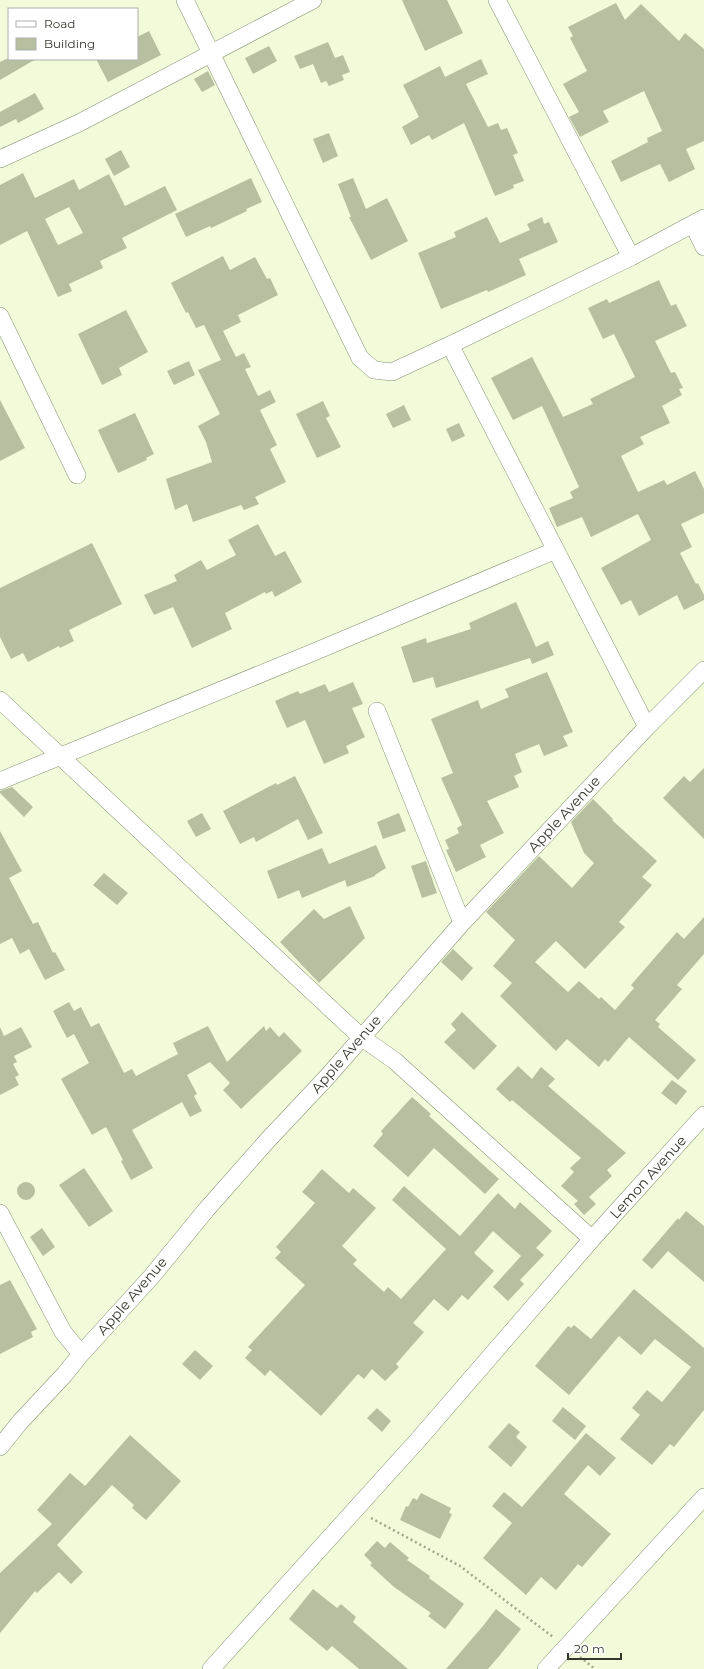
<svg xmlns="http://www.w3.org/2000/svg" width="704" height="1669" viewBox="0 0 704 1669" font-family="Montserrat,sans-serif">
<rect width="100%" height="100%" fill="#f1fbda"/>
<!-- building -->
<path fill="#b6c0a0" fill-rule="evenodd" d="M402,0H447L463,33L425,51Z
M616,3L625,20L641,4L679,41L685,33L704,49V141L686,149L695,169L669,182L660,164L621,182L611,161L648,142L647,138L662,131L644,91L603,111L609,122L580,137L569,117L579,112L563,84L587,71L570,38L573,36L568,27Z
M149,31L161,55L108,82L96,59H137V37Z
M328,42L335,58L343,55L350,72L342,75L344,80L329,86L326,81L321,83L313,64L300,69L294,56Z
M269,46L277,61L253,74L245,58Z
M6,59H36L0,80V62Z
M481,59L488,74L466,84L488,127L498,123L501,130L507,128L518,153L513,155L524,181L513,185L514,188L495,196L464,123L432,140L429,135L411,145L402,127L419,117L403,85L440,66L445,77Z
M208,71L215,85L202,92L194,79Z
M35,93L44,109L18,123L16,119L0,127V112Z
M329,133L338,156L323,163L313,139Z
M121,150L130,167L114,176L105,159Z
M23,173L35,198L74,179L79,190L109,174L125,206L165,186L177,210L122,238L127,248L100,261L103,268L69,284L72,291L58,297L27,231L0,245V185ZM69,207L83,233L58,245L45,219Z
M251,178L262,202L246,209L247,211L211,228L210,226L186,237L175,214Z
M353,178L366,209L387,198L408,241L371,260L349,217H351L338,184Z
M487,217L500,243L530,230L527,224L542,217L544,224L549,222L558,242L519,259L526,275L488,292L487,290L441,309L418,253L456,237L454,232Z
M223,256L230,270L255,257L267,279L270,278L278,295L238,315L241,322L223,331L236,357L244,353L251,367L245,369L258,396L270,390L276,402L260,410L277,445L270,449L286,482L255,497L259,504L244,510L241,505L193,522L187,504L175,510L166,479L212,462L206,442L198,426L220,414L198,370L221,360L204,325L196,328L188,312L186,313L171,283Z
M659,280L671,306L676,304L687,326L655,341L671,373L675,372L683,388L679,389L682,395L662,406L670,423L640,437L644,444L621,456L638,492L664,480L667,485L695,471L704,489V513L681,524L692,547L680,553L696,584L698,583L704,595V600L684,610L677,595L639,616L631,600L621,605L601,568L651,540L638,514L591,537L582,517L557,527L549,508L573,498L570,492L579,487L542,406L513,420L491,378L532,357L563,417L593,404L590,399L635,377L614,334L603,339L588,308L607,299L609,303Z
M126,310L148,352L119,368L122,375L102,385L78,334Z
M189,361L195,375L174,385L167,371Z
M0,400L25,448L0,461Z
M323,401L330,416L326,418L341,447L317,458L296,414Z
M404,405L411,420L393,428L386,414Z
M135,413L154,454L146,458L147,460L118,473L98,430Z
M459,423L465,436L452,442L446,429Z
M258,524L275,556L285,551L302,582L275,597L272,591L266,594L265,592L225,613L232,629L192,648L173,607L154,615L144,595L177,581L174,575L201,560L207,570L236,555L228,540Z
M92,543L122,604L69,630L74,641L60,648L59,646L28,662L23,653L11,659L0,637V588Z
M516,602L536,647L548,641L554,655L532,664L530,658L436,688L433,677L413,683L401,647L426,638L427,643L471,629L469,623Z
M547,672L573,732L563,736L568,746L544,756L539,744L515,754L522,772L514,776L519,787L487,801L504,833L480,845L486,857L456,872L446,850L449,849L445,840L459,833L457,828L462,825L441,778L453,773L431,719L478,700L481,709L509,697L505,689Z
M353,682L363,704L352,708L365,737L346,746L349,753L324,764L305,720L287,728L275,701L298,691L300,694L325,684L329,692Z
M704,768V839L663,798L684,776L690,782Z
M295,776L323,833L308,840L298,819L256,842L254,837L240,844L223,811L276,783L277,785Z
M12,787L33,807L24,817L0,793V791Z
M593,799L613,819L612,820L657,861L642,877L652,885L619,922L625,927L585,969L556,941L535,962L568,992L579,981L599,999L601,997L615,1010L634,988L631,985L677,932L684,939L704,917V954L677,985L682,989L655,1020L660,1024L658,1027L696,1060L678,1080L629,1037L608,1062L605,1059L599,1067L567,1039L556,1051L500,996L512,983L493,966L515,940L486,912L539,856L572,888L594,863L584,853L571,822Z
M202,813L211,829L196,837L187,821Z
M399,813L406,831L383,839L377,822Z
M0,831L22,871L9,878L33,924L38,922L53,953L55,952L65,970L45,980L29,949L20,954L12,938L0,944Z
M376,845L386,868L375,875V876L347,887L345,880L302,898L299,890L278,899L267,871L322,848L329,864Z
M426,861L437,893L422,898L411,866Z
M104,873L128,893L117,905L93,885Z
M350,906L365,938L319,983L280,942L314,909L324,919Z
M453,949L473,968L462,981L441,962Z
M69,1002L74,1011L81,1007L91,1027L99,1023L124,1073L132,1069L136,1076L178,1054L173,1043L208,1026L227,1062L264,1026L266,1031L270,1027L279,1037L284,1032L302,1051L241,1109L223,1090L230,1083L210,1062L187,1075L197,1094L194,1096L202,1111L190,1117L182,1102L132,1130L153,1168L131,1180L121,1161L123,1160L106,1127L92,1135L61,1079L89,1063L74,1034L67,1038L53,1011Z
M462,1012L497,1046L474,1070L444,1042L456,1030L451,1024Z
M0,1027L4,1036L21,1027L32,1047L14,1056L17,1062L13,1064L19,1075L15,1077L19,1085L0,1095Z
M518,1066L532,1079L541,1067L555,1079L548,1086L626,1153L607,1170L612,1176L589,1197L596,1204L584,1215L574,1204L578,1201L561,1186L574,1172L570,1168L581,1158L512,1100L510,1102L496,1089Z
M672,1080L687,1091L676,1105L661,1093Z
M412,1097L431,1114L429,1116L499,1179L485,1194L434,1148L408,1177L373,1146L383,1134L381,1131Z
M84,1168L113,1211L89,1227L59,1185Z
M322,1169L349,1193L353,1188L376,1208L342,1246L357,1260L353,1264L384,1292L388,1287L401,1299L446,1249L392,1200L404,1186L460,1236L498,1193L515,1209L520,1202L552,1231L536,1248L544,1255L520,1280L524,1284L508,1301L493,1287L521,1256L493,1231L474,1253L494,1271L468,1300L462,1295L448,1311L434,1299L413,1323L424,1332L396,1364L399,1367L385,1381L372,1369L364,1379L358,1374L321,1416L270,1370L265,1376L245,1358L252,1350L248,1347L305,1285L275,1258L281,1252L276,1247L315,1203L302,1192Z
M17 1191a9 9 0 1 1 18 0a9 9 0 1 1-18 0Z
M686,1211L704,1226V1282L668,1251L652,1269L642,1260L678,1218L679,1220Z
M42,1228L55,1247L43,1256L30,1237Z
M10,1280L37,1329L31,1332L33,1337L0,1354V1285Z
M634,1289L704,1348V1410L674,1447L670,1444L652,1465L620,1439L640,1415L632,1408L647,1390L662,1402L691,1367L655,1339L641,1355L619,1336L569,1395L535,1366L568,1326L571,1328L574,1325L591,1339Z
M195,1350L213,1366L200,1380L182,1364Z
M563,1407L586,1426L575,1440L552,1421Z
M377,1408L391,1421L382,1432L367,1418Z
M509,1423L520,1432L516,1437L527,1447L511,1467L488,1447Z
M586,1433L616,1458L600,1476L588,1465L564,1494L611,1534L582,1567L578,1564L556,1590L541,1577L526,1595L483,1558L512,1523L492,1506L504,1492L522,1507Z
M130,1435L181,1481L146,1520L132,1508L134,1505L112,1485L57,1545L83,1572L71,1584L59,1572L37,1593L35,1591L0,1633V1573L52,1524L37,1510L70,1473L85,1486Z
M421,1493L451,1508L449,1513L452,1514L440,1539L400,1520L406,1506L408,1507L413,1498L417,1500Z
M377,1541L385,1548L390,1542L409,1558L407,1560L430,1576L429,1578L464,1604L445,1629L428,1616L431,1613L394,1587L370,1565L372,1563L364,1555Z
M313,1589L337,1608L341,1604L356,1617L353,1622L408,1669H359L332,1646L327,1651L289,1619Z
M496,1609L521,1629L500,1655L488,1669H446L483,1626Z"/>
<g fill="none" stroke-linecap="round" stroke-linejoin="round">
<defs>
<path id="street" d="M185,0L360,358L374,370L392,372L450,345L631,257L704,218
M497,0L631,257
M0,159L79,123L313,0
M693,224L704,247
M0,316L77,475
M450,345L647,727
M0,700L361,1037L395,1061L592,1239
M377,711L462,923
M0,781L314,652L556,550
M0,1213L63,1332L81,1354
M0,1447L20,1422L65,1374L81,1354L152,1276L206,1210L266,1142L328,1076L462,923L647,727L704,670
M211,1669L418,1440L592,1239L704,1115
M546,1669L704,1497"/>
</defs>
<!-- street casing -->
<use href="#street" stroke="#899374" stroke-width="18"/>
<!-- path -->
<path stroke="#9ea68d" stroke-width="2.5" stroke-dasharray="2 3" stroke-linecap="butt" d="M371,1518L460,1566L553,1637
M580,1657L595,1669"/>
<!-- street -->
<use href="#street" stroke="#fff" stroke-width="17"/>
</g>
<g text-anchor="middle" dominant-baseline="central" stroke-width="3" stroke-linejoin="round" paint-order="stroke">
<!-- street labels -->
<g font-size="14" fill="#33372a" stroke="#fff">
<text transform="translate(564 814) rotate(-47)">Apple Avenue</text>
<text transform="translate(346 1054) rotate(-49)">Apple Avenue</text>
<text transform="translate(648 1177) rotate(-48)">Lemon Avenue</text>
<text transform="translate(132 1296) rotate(-49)">Apple Avenue</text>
</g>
</g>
<!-- legend -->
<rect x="8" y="8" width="130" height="52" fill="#ffffff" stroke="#adafaa"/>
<rect x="16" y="21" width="20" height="6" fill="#ffffff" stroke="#adafaa"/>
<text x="44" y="28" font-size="12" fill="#33372a">Road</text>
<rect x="16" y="38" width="20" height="12" fill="#b6c0a0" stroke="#adafaa"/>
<text x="44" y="48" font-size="12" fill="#33372a">Building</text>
<!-- scale -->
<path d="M568 1653v6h53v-6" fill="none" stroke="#33372a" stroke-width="2"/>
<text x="574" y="1653" font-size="12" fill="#33372a" stroke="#ffffff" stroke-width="3" paint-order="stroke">20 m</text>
</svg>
